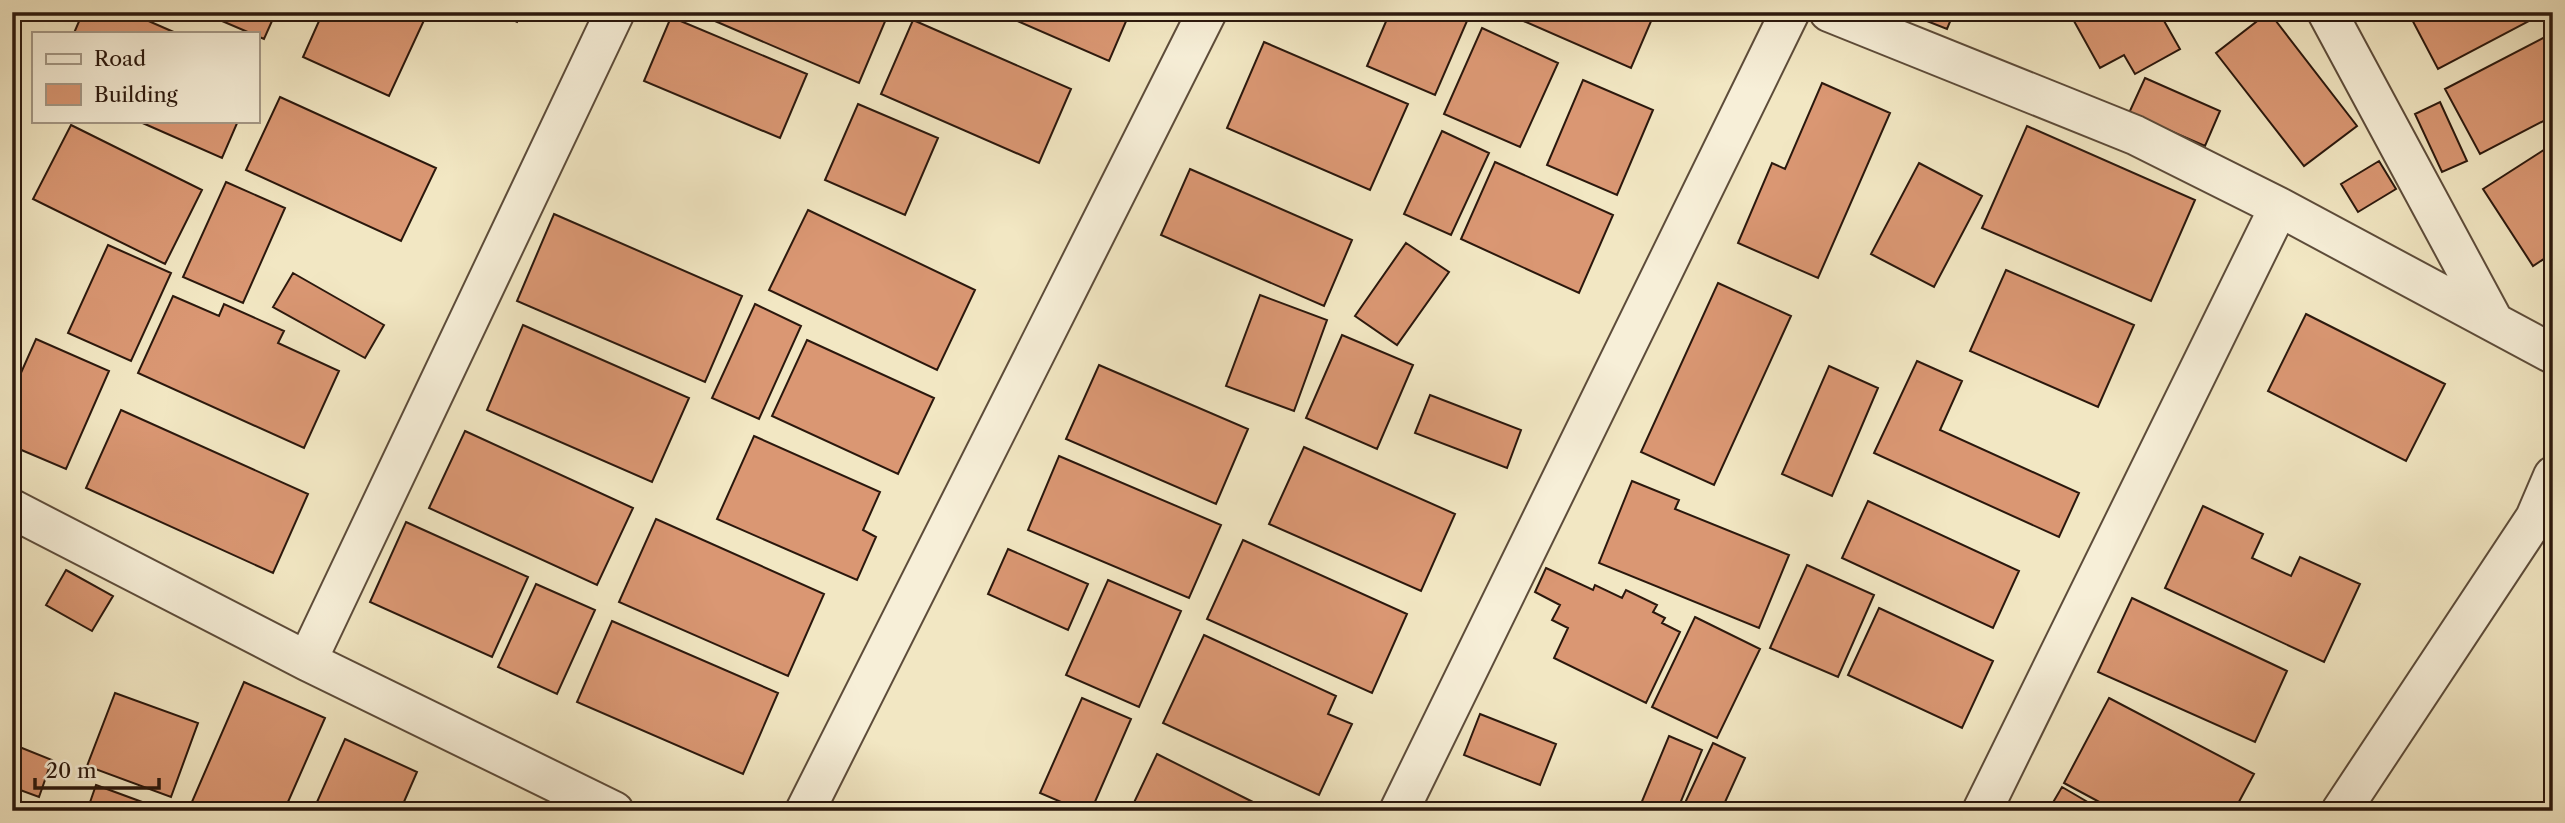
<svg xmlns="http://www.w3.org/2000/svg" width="2565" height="823" viewBox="0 0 2565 823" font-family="'Libre Caslon Text',serif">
<rect width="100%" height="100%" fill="#f2e7c3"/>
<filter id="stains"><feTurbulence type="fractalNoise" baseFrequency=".00286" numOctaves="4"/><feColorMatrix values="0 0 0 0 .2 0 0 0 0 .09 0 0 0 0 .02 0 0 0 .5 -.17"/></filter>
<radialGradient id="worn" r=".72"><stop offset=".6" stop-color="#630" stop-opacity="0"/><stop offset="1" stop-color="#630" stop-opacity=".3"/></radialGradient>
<!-- building -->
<path fill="#da9773" stroke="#2b180d" stroke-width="2" d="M83,12H128L176,33H74Z
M201,12H276L264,39L257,36V33H250Z
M323,12H417L426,16L389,96L303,57Z
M496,12H521L517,22Z
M694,12H820L826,15L827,12H889L859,83Z
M1018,12H1130L1109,61L1015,20Z
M1390,12H1448L1467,21L1435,95L1367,66Z
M1503,12H1655L1631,68Z
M1904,12H1954L1947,29Z
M2069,12H2159L2180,49L2135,74L2124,55L2100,68Z
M2269,12L2357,126L2304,166L2216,53Z
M2408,12H2546L2438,69Z
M671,17L807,74L780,138L644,81Z
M913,20L1071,89L1039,163L881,94Z
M1482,28L1558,63L1520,147L1444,114Z
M2553,33V116L2480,154L2445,89Z
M1264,42L1408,104L1370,190L1227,128Z
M2145,78L2220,111L2205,146L2129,113Z
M1583,80L1653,110L1617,195L1547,165Z
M1822,83L1890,113L1818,278L1738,243L1772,163L1785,169Z
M280,97L436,168L401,241L246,170Z
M2440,102L2467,161L2442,172L2415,114Z
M858,104L938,138L905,215L825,180Z
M138,121H238L222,158Z
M71,125L202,190L165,264L33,199Z
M2027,126L2195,200L2151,301L1982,228Z
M1442,131L1489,153L1451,235L1404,214Z
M2553,144V253L2533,266L2483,189Z
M2379,161L2396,189L2358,212L2341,184Z
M1495,162L1613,215L1579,293L1461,239Z
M1919,163L1982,196L1934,287L1871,254Z
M1190,169L1352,240L1324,306L1161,235Z
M226,182L285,208L243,303L183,277Z
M808,210L975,290L937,370L769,290Z
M554,214L742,296L705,382L517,301Z
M1406,243L1449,272L1397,345L1355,316Z
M108,245L171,273L131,361L68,333Z
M2006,270L2134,325L2098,407L1970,351Z
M293,273L384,325L365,358L273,307Z
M1718,283L1791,316L1714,485L1641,452Z
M1260,295L1327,320L1294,411L1226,386Z
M173,296L219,316L224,304L284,331L278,343L339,371L304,448L138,373Z
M755,304L801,326L759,419L712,398Z
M2306,314L2445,384L2406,461L2268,391Z
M523,325L689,398L652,482L487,410Z
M1342,335L1413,365L1377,449L1306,418Z
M36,339L109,371L66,469L12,446V393Z
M807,340L934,398L898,474L772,416Z
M1917,361L1962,381L1940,430L2079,493L2059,537L1874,453Z
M1099,365L1248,429L1216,504L1066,439Z
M1829,366L1878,388L1832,496L1782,474Z
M1430,395L1521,430L1507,468L1415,433Z
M121,410L308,494L273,573L86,488Z
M465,431L633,508L597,585L429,508Z
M754,436L880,492L863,530L876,537L857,580L717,519Z
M1304,447L1455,514L1421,591L1269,524Z
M1059,456L1221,525L1189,598L1028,530Z
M1632,481L1679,500L1675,509L1789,555L1759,628L1599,563Z
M1868,501L2019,571L1993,628L1842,558Z
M2203,506L2263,534L2252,558L2291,576L2300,557L2360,584L2324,662L2165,588Z
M656,519L824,594L788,676L619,602Z
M406,522L528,577L492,657L370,602Z
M1243,540L1407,614L1372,693L1207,619Z
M1008,549L1088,584L1068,630L988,594Z
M1807,565L1874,595L1838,677L1770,648Z
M1546,568L1593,590L1595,585L1622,598L1626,590L1657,605L1653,612L1665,618L1662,623L1680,632L1646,703L1554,658L1568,628L1552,620L1560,605L1535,592Z
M66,570L113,596L92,631L46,605Z
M1108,580L1181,611L1139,707L1066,675Z
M536,584L595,610L557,694L498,667Z
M2132,598L2287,671L2255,742L2098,672Z
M1879,608L1993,661L1962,728L1848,675Z
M1695,617L1760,649L1717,738L1652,707Z
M612,621L778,693L743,774L577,702Z
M1204,635L1336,696L1328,714L1352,724L1319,795L1163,723Z
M244,682L325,718L284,811H188Z
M115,693L198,723L171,797L87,766Z
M1082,698L1131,719L1091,811H1082L1040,793Z
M2109,698L2254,774L2234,811H2116L2064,783Z
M1480,714L1556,744L1540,785L1464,755Z
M1669,736L1702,750L1677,811H1638Z
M345,739L417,772L400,811H313Z
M1713,743L1745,758L1721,811H1697L1684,805Z
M12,744L52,760L39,797L12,787Z
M1157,754L1271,811H1130Z
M96,785L153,806L152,811H87Z
M2062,787L2103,811H2048Z"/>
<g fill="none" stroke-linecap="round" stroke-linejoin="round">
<defs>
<path id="street" d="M1829,12L2135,135L2279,207L2553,354
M2327,12L2494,322
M12,509L307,661L614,811
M307,661L615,12
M805,811L1207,12
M1399,811L1790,12
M1982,811L2279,207
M2341,811L2535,518L2553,476"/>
</defs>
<!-- street casing -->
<use href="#street" stroke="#5d4c3a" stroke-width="42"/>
<!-- street -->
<use href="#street" stroke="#f7efd8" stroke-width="38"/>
</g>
<!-- margin -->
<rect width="2565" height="823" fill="none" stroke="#f2e7c3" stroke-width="42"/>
<rect x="14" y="14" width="2537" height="795" fill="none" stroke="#2b180d" stroke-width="3.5"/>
<rect x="21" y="21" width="2523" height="781" fill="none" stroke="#2b180d" stroke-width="2"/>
<!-- legend -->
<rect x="32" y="32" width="228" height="91" fill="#f7efd8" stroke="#a59987" stroke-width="2"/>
<rect x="46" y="54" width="35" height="10" fill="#f7efd8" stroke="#a59987" stroke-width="2"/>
<text x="94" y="66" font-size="21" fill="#2b180d">Road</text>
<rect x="46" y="84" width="35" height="21" fill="#da9773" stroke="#a59987" stroke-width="2"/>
<text x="94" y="102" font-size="21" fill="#2b180d">Building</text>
<!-- scale -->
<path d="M35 778v10h124v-10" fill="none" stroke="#2b180d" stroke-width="3.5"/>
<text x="46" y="778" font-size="21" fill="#2b180d" stroke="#f7efd8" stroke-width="5" paint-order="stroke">20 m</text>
<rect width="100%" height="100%" filter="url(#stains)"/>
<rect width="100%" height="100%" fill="url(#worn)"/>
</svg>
